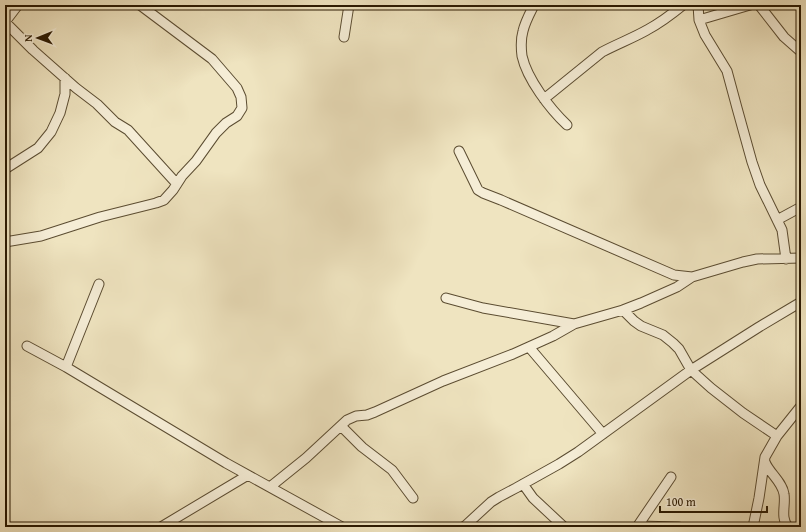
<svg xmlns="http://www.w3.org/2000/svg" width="806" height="532" viewBox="0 0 806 532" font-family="'Gentium Book Plus',serif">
<rect width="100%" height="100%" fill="#efe4c0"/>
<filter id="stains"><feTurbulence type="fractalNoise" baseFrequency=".005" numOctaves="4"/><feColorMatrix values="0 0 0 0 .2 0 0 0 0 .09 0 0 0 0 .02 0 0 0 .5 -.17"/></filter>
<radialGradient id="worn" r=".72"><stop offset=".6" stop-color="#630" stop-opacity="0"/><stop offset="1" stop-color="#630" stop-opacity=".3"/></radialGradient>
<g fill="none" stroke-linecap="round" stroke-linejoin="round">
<defs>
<path id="street" d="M534,5C530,13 525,22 523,31C521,38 521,48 522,56C527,79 550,109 567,125
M698,5L699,20L705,35L727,71L737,108L752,162L760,185L782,230L786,259
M759,5L784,37L801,52
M699,20L750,5
M5,22L33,50L76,88L97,104L115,122L128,130L177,184
M5,22L18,5
M344,37L349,5
M544,99L602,52C617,44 633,38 647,30C660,23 672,14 683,5
M459,151L478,190L483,193L501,200L674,275L692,277L743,262L757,259L801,258
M5,169L38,148L51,132L60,113L65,94V78
M777,220L801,207
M5,242L41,236L100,217L156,203L164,200L173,190L182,176L196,161L216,133L226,123L237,116L242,108L241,97L237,88L212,59L140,5
M446,298L483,308L574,324
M623,310L634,321L641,326L663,335L673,343L679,349L691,370L711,388L743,413L777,436
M27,346L66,367L226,463L342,527
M529,347L603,434
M66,367L99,284
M341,426L362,447L392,470L413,498
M765,462C769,473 782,481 784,494C786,505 780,517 788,527
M523,484L533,498L564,527
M270,487L306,458L347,420L356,416L367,415L375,412L443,381L513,354L553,336L574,324L623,310L641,303L677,287L692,277
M638,526L679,527
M161,527L248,475
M463,527L465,526L491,502L499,497L516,488L559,464L578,452L691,370L759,327L801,302
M637,527L671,477
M753,527L759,498L765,457L777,436L801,406"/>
</defs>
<!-- street casing -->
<use href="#street" stroke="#5b4c31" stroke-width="11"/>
<!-- street -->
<use href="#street" stroke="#f5edd6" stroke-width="9"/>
</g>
<!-- margin -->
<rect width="806" height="532" fill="none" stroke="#efe4c0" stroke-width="20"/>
<rect x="6" y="6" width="794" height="520" fill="none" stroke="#2a1901" stroke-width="2"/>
<rect x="10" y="10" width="786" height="512" fill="none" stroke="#2a1901"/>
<!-- north arrow -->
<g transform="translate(38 38) rotate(269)" stroke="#f5edd6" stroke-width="3" paint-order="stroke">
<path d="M0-3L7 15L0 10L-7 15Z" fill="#2a1901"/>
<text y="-6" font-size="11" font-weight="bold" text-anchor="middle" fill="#2a1901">N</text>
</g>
<!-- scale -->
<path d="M660 506v6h107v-6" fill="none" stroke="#2a1901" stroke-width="2"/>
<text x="666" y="506" font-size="12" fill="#2a1901" stroke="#f5edd6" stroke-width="3" paint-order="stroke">100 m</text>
<rect width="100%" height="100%" filter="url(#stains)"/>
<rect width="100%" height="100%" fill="url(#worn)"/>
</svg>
